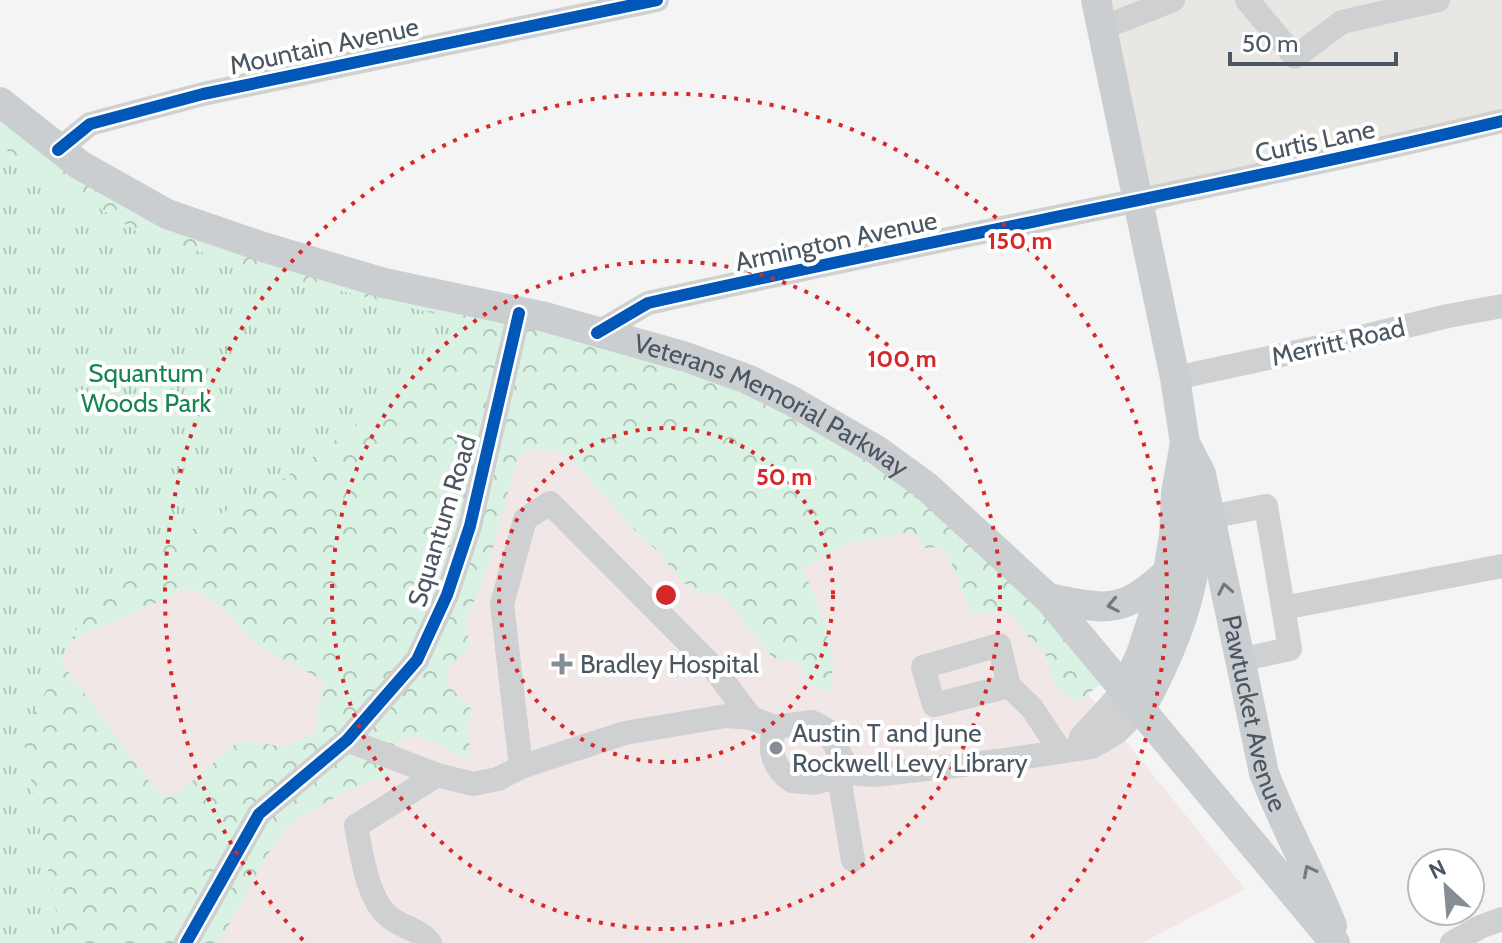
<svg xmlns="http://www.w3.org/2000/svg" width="1502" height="943" viewBox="0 0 1502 943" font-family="Cabin,sans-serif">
<defs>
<pattern id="forest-crowns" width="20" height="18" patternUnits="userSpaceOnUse" patternTransform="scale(2)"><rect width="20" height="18" fill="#d9f2e3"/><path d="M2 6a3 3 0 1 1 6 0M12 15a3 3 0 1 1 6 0" fill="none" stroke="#b2c7bb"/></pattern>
<pattern id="park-tufts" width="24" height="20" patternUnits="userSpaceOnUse" patternTransform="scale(2)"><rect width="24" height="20" fill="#d9f2e3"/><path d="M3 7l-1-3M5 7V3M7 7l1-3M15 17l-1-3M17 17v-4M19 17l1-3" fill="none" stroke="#b2c7bb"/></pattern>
</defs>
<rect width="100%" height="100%" fill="#f4f4f4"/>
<!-- commercial -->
<path fill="#e8e7e3" d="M1095,0H1502V115L1139,215Z"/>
<!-- medical -->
<path fill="#f1e7e6" d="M752,406L1004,590L1245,889L1142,943H62L23,738L101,579L281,481Z"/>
<!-- forest -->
<path fill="url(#forest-crowns)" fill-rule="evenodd" d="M0,102L127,194L592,330L876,449L1109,679L1076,702L1055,686L1045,654L1030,640L1013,615L999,610L972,615L950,560L940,547L923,548L919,538L909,532L849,543L803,568L823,618L833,655L831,691C811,691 808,679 800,664L790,660L773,658L720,593L697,594L677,577L660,553L640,536L574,462L561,452L528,449L517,458L490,559L465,625L471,648C454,662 446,663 448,685L472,710L467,732L472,755L464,759C443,748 415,725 394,746C385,754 386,764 387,776L354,787L301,816L284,830L266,857L219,943H0ZM196,589L221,606L256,644L324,681L317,708L318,731L284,747L240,740L175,796L158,793L61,662V650L77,637L185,590Z"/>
<!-- park -->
<path fill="url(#park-tufts)" d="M0,146L136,231L265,273L487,326L281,481L101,579L23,738L62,943H0Z"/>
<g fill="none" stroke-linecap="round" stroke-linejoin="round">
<!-- minor -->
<path stroke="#ced0d2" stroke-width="24" d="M1247,0L1295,57L1342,22L1438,0
M1102,28L1173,0
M58,150L90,124L203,94L657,0
M597,333L648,303C932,239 1219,188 1502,121
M1175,378L1324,346L1448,316L1502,306
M1210,517L1266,506L1290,649L1239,660
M1283,608L1502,566
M1009,686L999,645L923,667L934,705L1009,686L1032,708L1061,752
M775,727C768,748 772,768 792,781L814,783L850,773L874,775L998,761L1092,747L1116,733L1142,707
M347,740L437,775L473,784L498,779L521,767L625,733L726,716L751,718L775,727L812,722L827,730L850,773
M1079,748L1081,737L1125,689
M521,767L502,604L525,519L550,503L712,666L751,718
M839,777L853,860
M186,943L259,814L347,740L417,660L447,595L470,526L519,313
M430,943C419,928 401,928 388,916C366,896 362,854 356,826L437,775
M1452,943L1480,927L1502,919"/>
<!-- major -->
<g stroke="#caced1" stroke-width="30">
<path id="s1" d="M1096,0L1175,378L1185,443L1201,474L1264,773C1284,826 1312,874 1332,926"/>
<path id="s2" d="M0,102L80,165L167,214L263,247L384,283L545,317L686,357L747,379L790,400L878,451L926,486L1048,598L1335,943"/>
<path d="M1048,598C1107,610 1122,615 1168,572"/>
<path d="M1125,689L1141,654L1168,572L1174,536L1176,493L1185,443"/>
<path d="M1142,707C1166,662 1188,613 1195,562C1198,545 1197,528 1198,512"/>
</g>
<defs>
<path id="cycleway" d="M58,150L90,124L203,94L657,0
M597,333L648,303C932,239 1219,188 1502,121
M186,943L259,814L347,740L417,660L447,595L470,526L519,313"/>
</defs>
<!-- cycleway casing -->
<use href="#cycleway" stroke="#fff" stroke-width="17"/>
<!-- cycleway -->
<use href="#cycleway" stroke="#0057b8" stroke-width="12"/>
</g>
<!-- one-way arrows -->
<defs><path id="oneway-chevron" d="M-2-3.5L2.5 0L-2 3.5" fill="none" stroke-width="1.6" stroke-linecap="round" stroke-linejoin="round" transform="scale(2)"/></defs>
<g stroke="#707a83">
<use href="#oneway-chevron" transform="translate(1225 589) rotate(-101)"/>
<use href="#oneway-chevron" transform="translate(1113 605) rotate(169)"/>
<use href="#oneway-chevron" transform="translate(1309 871) rotate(-117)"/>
</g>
<!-- distance rings -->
<g fill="none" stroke="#d62828" stroke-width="4" stroke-dasharray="4 8">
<circle cx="666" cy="595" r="167"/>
<circle cx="666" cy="595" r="334"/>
<path d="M303 940A501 501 0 1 1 1029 940"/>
</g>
<!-- markers -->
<g fill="#868d94" stroke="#fff" stroke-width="3">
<path d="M558 652h8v8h8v8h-8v8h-8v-8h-8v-8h8z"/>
<circle cx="776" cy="748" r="8"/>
</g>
<g text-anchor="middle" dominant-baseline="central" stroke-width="8" stroke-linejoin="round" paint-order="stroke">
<!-- street labels -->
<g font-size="26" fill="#4a5661" stroke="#fff">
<text transform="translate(324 46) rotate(-12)">Mountain Avenue</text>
<text transform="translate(1315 141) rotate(-12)">Curtis Lane</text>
<text transform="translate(836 241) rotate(-12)">Armington Avenue</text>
<text transform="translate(1338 342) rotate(-13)">Merritt Road</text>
<text stroke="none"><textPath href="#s2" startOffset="838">Veterans Memorial Parkway</textPath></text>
<text transform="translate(442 521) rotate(-73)">Squantum Road</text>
<text stroke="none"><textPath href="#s1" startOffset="732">Pawtucket Avenue</textPath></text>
</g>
<!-- park labels -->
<g font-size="26" fill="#17864f" stroke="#fff">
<text x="146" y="373">Squantum<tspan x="146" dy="30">Woods Park</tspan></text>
</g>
<!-- poi labels -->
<g font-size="26" fill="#4a5661" stroke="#fff" text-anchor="start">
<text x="580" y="664">Bradley Hospital</text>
<text x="792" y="733">Austin T and June<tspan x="792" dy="30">Rockwell Levy Library</tspan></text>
</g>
</g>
<circle cx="666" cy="595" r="12" fill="#d62828" stroke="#fff" stroke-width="4"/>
<g font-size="24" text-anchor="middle" font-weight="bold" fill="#d62828" stroke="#fff" stroke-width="8" stroke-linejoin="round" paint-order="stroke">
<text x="1020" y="249">150 m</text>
<text x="902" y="367">100 m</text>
<text x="784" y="485">50 m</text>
</g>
<!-- north arrow -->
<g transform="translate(1446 887) rotate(334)"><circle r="38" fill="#ffffff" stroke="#b7bbc0" stroke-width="2"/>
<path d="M0-6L14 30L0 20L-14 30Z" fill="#868d94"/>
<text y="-12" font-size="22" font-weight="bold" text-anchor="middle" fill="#4a5661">N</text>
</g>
<!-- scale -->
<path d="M1230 52v12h166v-12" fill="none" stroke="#4a5661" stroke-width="4"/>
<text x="1242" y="52" font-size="24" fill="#4a5661" stroke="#ffffff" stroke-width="6" paint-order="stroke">50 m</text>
</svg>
